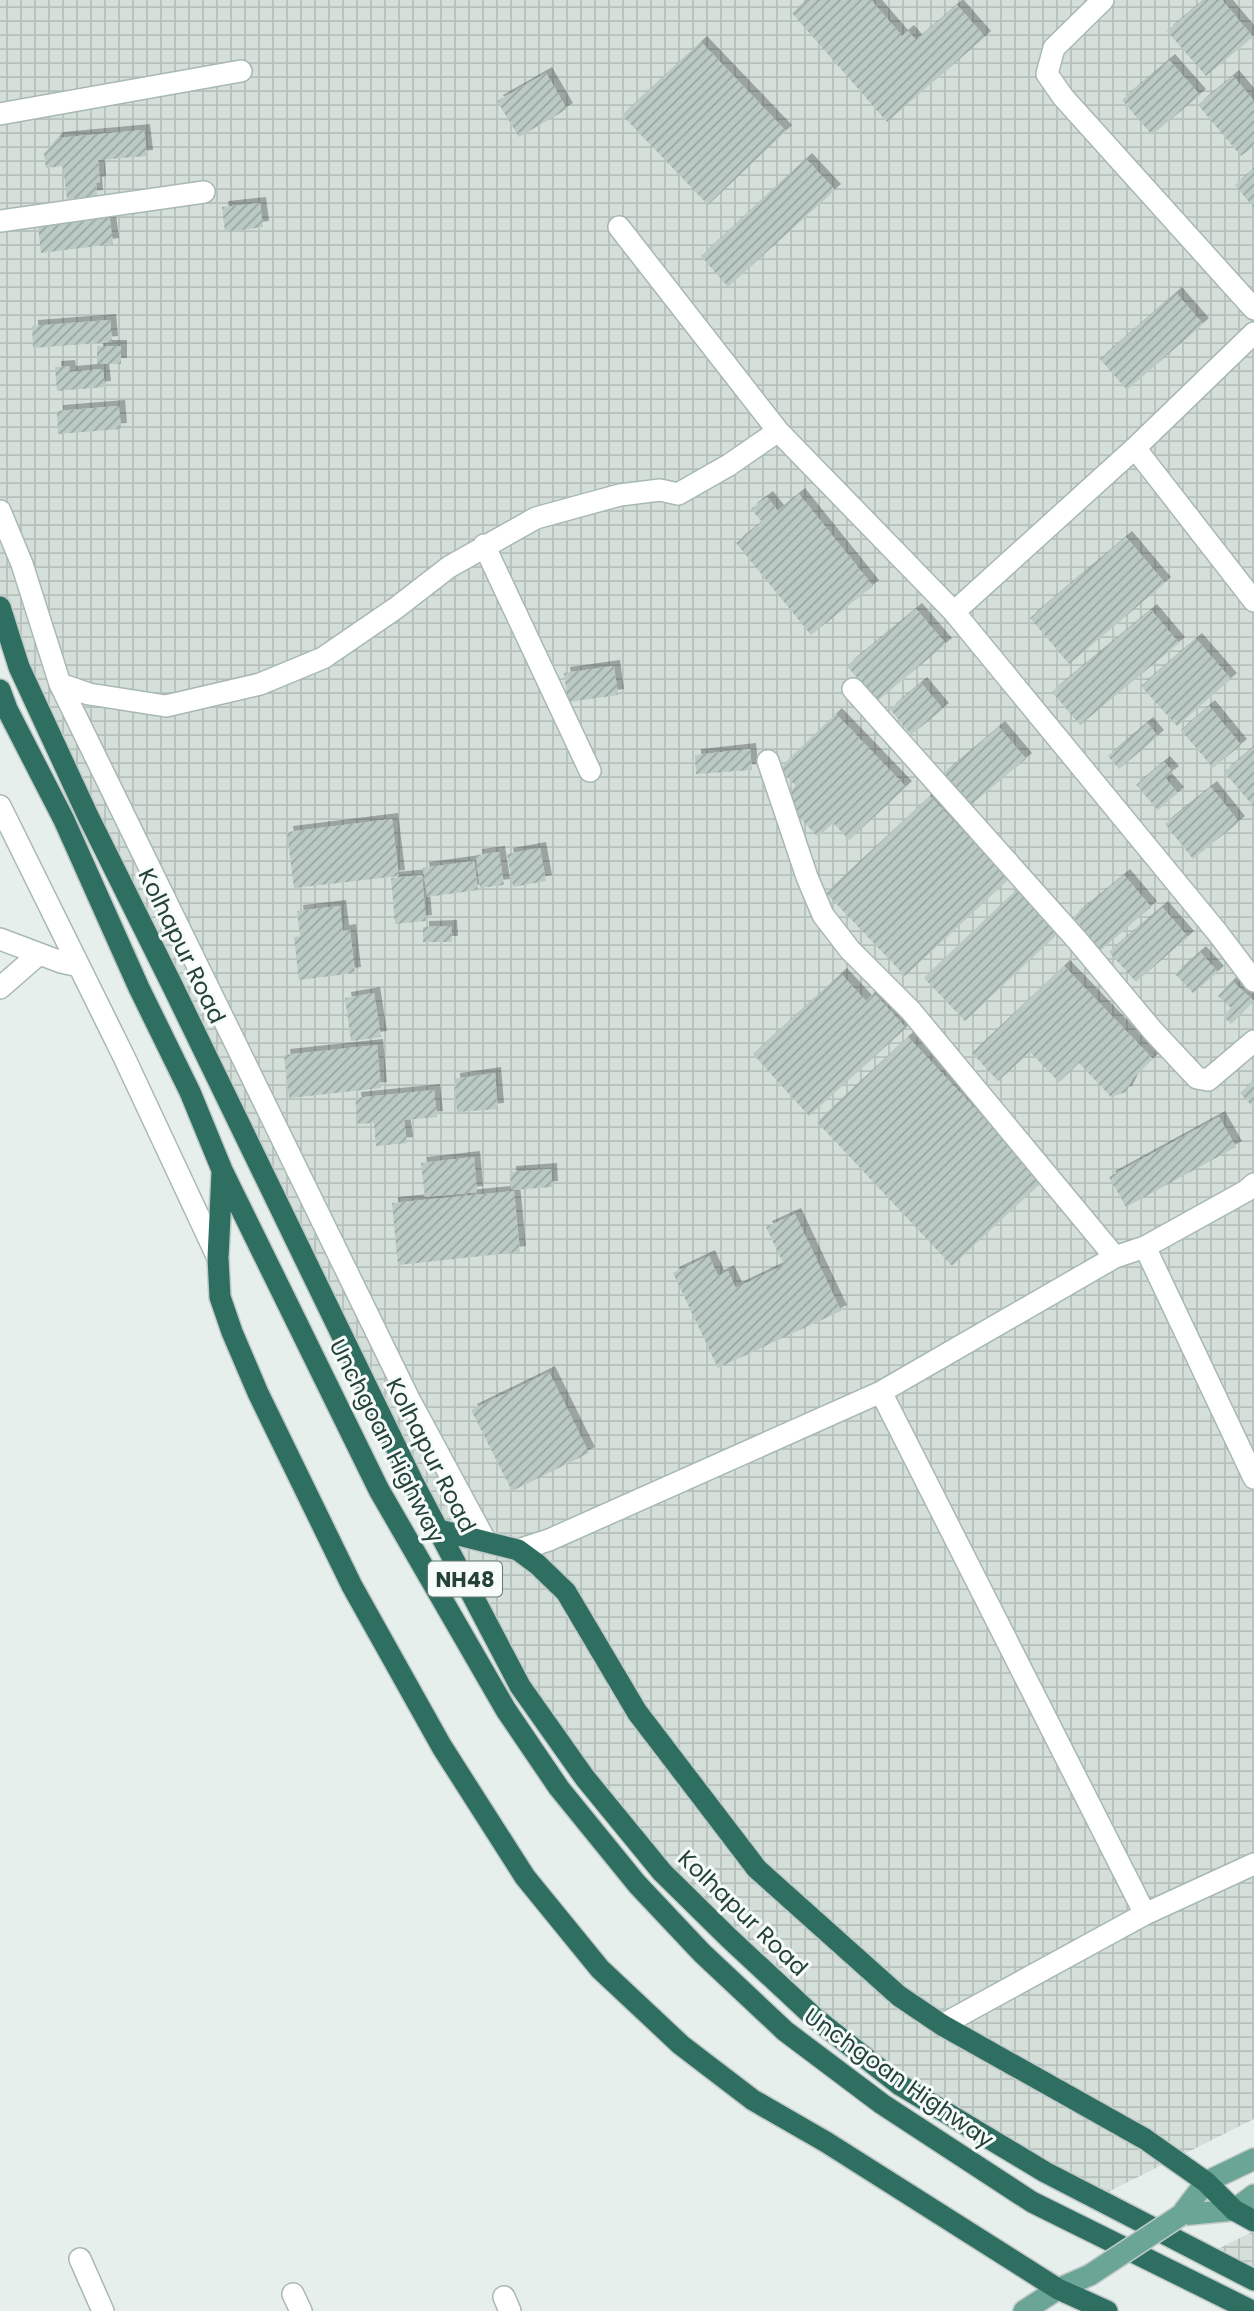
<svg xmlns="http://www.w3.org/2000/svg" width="1254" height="2311" viewBox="0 0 1254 2311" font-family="Poppins,sans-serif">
<defs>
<pattern id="industrial-grid" width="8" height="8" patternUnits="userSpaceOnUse" patternTransform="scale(1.75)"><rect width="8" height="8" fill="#d4dfda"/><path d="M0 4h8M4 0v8" fill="none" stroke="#b6c1bc"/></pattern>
<pattern id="building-hatch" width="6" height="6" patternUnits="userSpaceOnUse" patternTransform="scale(1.75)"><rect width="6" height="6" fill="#bbcac4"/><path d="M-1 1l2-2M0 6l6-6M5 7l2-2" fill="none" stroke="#98a6a0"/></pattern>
<filter id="shadow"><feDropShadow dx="6" dy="-6" stdDeviation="0" flood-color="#0004"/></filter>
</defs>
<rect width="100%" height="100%" fill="#e6efeb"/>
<!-- industrial -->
<path fill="url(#industrial-grid)" d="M0,0H1254V2119L1096,2198L879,2068L696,1906L534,1707L173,987L0,604Z
M1254,2231V2279L1206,2255Z"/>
<!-- building -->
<path fill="url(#building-hatch)" filter="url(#shadow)" d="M807,0H871L902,36L908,31L916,40L957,5L985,37L887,122L792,13Z
M1204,0H1222L1253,37L1206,76L1167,31Z
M701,42L786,131L708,205L622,115Z
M1169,60L1200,95L1152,135L1122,100Z
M546,73L567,109L519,137L497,101Z
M1233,76L1254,101V146L1241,156L1198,105Z
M144,130L147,156L98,160L100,182L96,183L97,196L67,199L63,166L46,168L44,154L57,138Z
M806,159L835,190L728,287L701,256Z
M1254,169V208L1235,185Z
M260,203L263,227L225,232L222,207Z
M109,213L113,244L41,253L38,226L81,221L80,216Z
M1176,293L1203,324L1127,390L1100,359Z
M110,320L112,342L33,348L32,326Z
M97,346H121V364H97Z
M69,366L70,372L103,369L105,387L57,391L55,367Z
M119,406L121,429L58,434L57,411Z
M799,494L873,586L811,635L736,543L762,522L751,509L767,497L778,511Z
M1126,537L1165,583L1069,664L1030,618Z
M916,609L946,644L877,701L847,666Z
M1151,610L1179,643L1080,725L1052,692Z
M1196,639L1231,679L1177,726L1141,686Z
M614,666L618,695L568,702L564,673Z
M921,683L943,709L911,735L890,709Z
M1209,706L1241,745L1213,768L1181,730Z
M836,714L906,787L849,840L833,823L818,837L782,799L796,786L779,769Z
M1147,723L1158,736L1119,769L1108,756Z
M999,727L1026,759L968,807L941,776Z
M1254,747V807L1224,772Z
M750,749L752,770L696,774L695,755Z
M1164,762L1173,772L1165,778L1178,793L1158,810L1136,785Z
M1211,787L1239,822L1193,859L1165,824Z
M930,796L1009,879L905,976L826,893Z
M392,819L399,876L294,888L287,832Z
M540,848L546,881L513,887L507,854Z
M499,852L504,885L480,888L476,855Z
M474,861L478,890L427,897L423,868Z
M422,875L426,921L395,924L391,878Z
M1124,875L1151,907L1101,950L1073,917Z
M1022,885L1064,928L965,1021L924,978Z
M340,906L343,931L350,930L355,973L299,980L294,937L300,936L297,911Z
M1162,907L1188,937L1136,982L1109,952Z
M451,926L452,942H423V927Z
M1200,952L1218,972L1193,993L1175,974Z
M1064,966L1153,1059L1133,1078L1126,1092L1111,1097L1079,1063L1059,1082L1030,1052L998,1081L972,1053Z
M841,974L866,1001L874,993L906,1028L809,1116L753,1054Z
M1232,981L1254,1001L1231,1024L1223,1016L1231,1008L1218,996Z
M374,993L381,1037L351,1041L345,998Z
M908,1037L1043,1181L952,1266L817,1122Z
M377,1045L381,1088L289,1098L284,1055Z
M495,1073L498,1109L457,1112L454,1079Z
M1254,1080V1108L1240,1093Z
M434,1090L437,1117L404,1120L407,1143L376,1146L374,1123L358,1124L355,1098Z
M1219,1117L1236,1147L1126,1207L1109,1177Z
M474,1157L477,1192L425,1197L421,1163Z
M551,1169L552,1187L511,1190L510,1172Z
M514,1191L520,1252L398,1265L392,1203Z
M795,1214L841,1311L718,1368L673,1273L709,1256L718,1276L728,1271L736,1288L784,1265L766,1227Z
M549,1372L589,1453L512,1491L471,1410Z"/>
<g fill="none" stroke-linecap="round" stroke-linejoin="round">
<defs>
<path id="minor" d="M1103,0L1054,48L1047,74L1063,97L1254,309
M0,114L241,71
M0,221L204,192
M619,227L778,431L954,612L1217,932L1254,981
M1135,448L1254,601
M0,511L22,564L60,684L409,1399L486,1542
M484,545L590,771
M954,612L1135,448L1254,333
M60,684L89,694L166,706L260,684L323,658L396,608L449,567L536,518L620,495L660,490L678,494L729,465L778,431
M853,689L1077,940L1153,1031L1197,1078L1208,1080L1254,1041
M768,761L807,877L823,915L850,950L911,1011L1115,1257
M0,806L124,1057L218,1258
M0,939L61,962L79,966
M0,988L39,954
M1145,1247L1254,1478
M881,1392L1145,1914
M518,1550L549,1540L881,1392L1115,1257L1145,1247L1246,1191L1254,1184
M942,2025L1145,1914L1254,1864
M80,2259L103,2311
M293,2294L301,2311
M504,2297L510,2311"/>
<path id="major" d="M1181,2215L1206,2182L1254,2159
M1181,2215L1234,2210L1254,2195
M1024,2311L1058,2289L1090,2275"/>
<path id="highway" d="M0,607L19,667L88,816L173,987L414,1484L520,1686L585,1778L662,1872L729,1938L815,2018L900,2085L1045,2172L1254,2280
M0,690L7,709L64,820L139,988L190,1092L222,1170L379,1490L506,1710L559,1788L637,1884L702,1953L785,2031L882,2104L1032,2202L1252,2311
M222,1173L218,1258L220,1297L232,1332L258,1393L352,1586L442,1747L525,1877L600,1969L681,2045L753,2100L826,2142L1058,2289L1107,2311
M439,1530L518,1550L537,1564L566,1592L637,1712L757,1869L899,1996L942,2025L1145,2139L1206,2182L1234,2210L1254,2221"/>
</defs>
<!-- minor casing -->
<use href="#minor" stroke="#a8b8b2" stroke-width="24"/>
<!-- major casing -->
<use href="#major" stroke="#c2cac8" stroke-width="24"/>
<!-- highway casing -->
<use href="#highway" stroke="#c2cac8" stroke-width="24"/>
<!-- minor -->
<use href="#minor" stroke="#fff" stroke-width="21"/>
<!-- major -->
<use href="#major" stroke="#6aa596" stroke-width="21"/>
<!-- highway -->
<use href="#highway" stroke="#2f6f62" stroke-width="21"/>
<defs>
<path id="major-bridge" d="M1090,2275L1181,2215"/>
</defs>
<!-- major-bridge casing -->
<use href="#major-bridge" stroke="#c2cac8" stroke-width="24" stroke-linecap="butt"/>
<!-- major-bridge -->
<use href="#major-bridge" stroke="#6aa596" stroke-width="21"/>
</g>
<g text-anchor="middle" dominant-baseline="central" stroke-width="6" stroke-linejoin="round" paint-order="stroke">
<!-- shield labels -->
<rect fill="#f7fbf9" stroke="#637a73" stroke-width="2" x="428" y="1561.5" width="74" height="35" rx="5"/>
<g font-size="21" font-weight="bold" fill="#24423a">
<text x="465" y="1579">NH48</text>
</g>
<!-- street labels -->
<g font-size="23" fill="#24423a" stroke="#f7fbf9">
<text transform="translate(182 946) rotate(64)">Kolhapur Road</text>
<text transform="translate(387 1441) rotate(63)">Unchgoan Highway</text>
<text transform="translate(431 1455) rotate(63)">Kolhapur Road</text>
<text transform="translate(743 1913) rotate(44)">Kolhapur Road</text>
<text transform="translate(899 2078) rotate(35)">Unchgoan Highway</text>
</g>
</g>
</svg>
